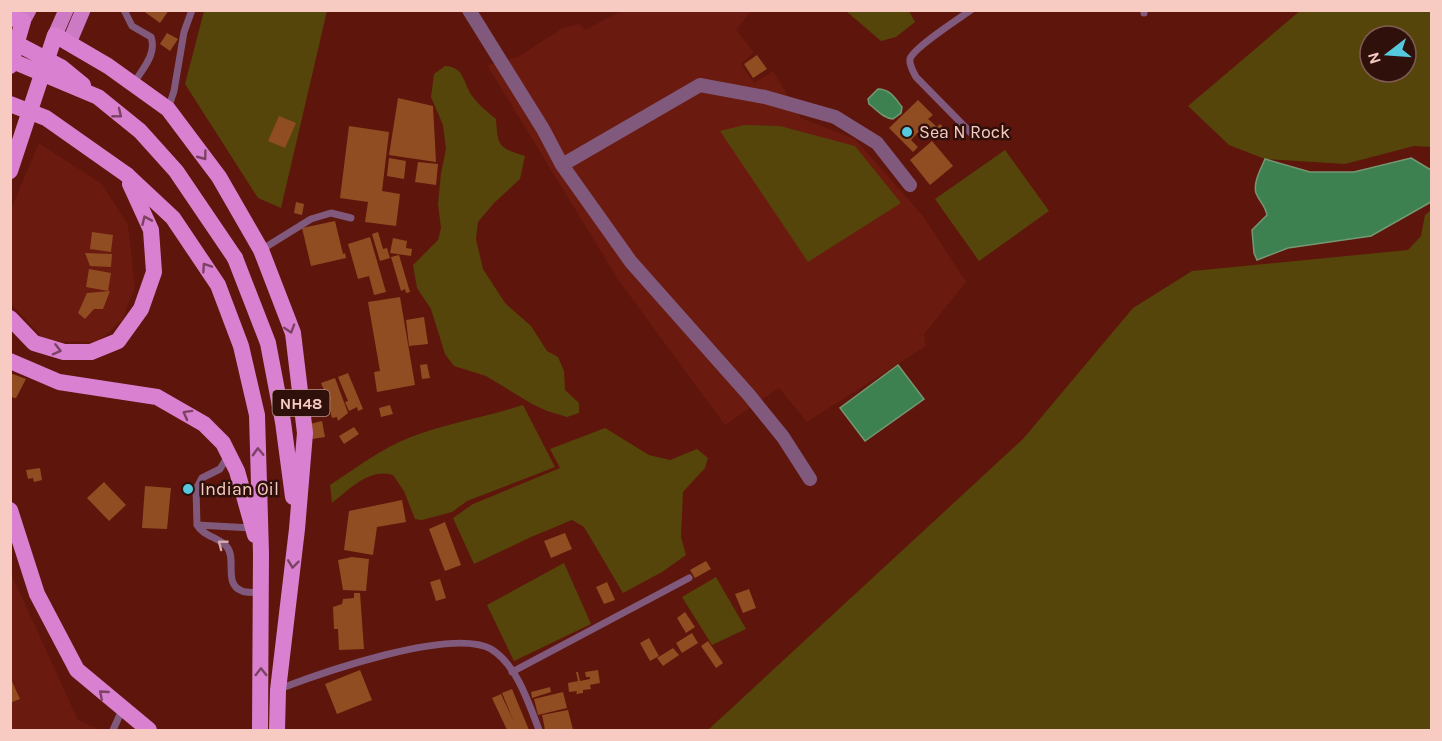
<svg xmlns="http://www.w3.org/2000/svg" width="1442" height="741" viewBox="0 0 1442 741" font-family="Karla,sans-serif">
<rect width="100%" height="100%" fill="#5e150c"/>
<!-- built -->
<path fill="#6b1a0f" d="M621,11H751L736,30L754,52L741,64L754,83L773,71L801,118L855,139L923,216L966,282L924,334L926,346L807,422L779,388L725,425L619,281L487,65L518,57L563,28L579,24L585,30Z
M39,143L102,184L128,225L135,287L122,320L98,342L46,341L11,304V209Z
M10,571L78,720L101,730H11Z"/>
<!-- green -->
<path fill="#56450a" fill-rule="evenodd" d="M1301,10L1431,11V147L1414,146L1345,164L1265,159L1229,145L1188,106ZM1370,36H1406V72H1370Z
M204,11H327L281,208L258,198L185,84Z
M846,11H909L915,22L896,37L881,41Z
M445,66C465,67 463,83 472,96C479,105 487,112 496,119C498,147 498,147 525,156L520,179L494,203L478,222L476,239L483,269L505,303L531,326L547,351L558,357L564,371L565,390L579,403V413L567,417L547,411L532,404L486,376L454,366L445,354L431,309L417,288L413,265L438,240L441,228L438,204L441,173L446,149L443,125L431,97L434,74Z
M744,125L780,126L855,146L901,203L808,262L720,131Z
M1005,150L1049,211L979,261L935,199Z
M1431,210V730H708L1023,439L1133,308L1192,271L1408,250L1421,236L1425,215Z
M523,405L555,467L467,501L452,512L422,520L415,519L404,491L393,475C369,468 350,489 332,503L330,485C356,468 382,448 411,437C447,423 486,417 523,405Z
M605,428L649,455L670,460L697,449L708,458L705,468L683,492L681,537L686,555L662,572L623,593L584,527L572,520L531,537L474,564L453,518L473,504L560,468L550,449Z
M564,563L591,624L514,661L487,605Z
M716,577L746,629L712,645L682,597Z"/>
<!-- water -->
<path fill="#3e8151" stroke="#769773" stroke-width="1.5" d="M878,89C890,89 895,98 902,107L901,113L893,119C883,118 877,110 869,104L868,99Z
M1411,158L1431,170V202L1371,236L1288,248L1257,260L1254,253L1252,230L1267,215C1265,205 1259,201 1256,193C1253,182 1261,169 1265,159L1310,172H1354Z
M898,365L924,399L865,441L840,408Z"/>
<!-- building -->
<path fill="#904d21" d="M142,10H169L160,23Z
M167,33L178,39L170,51L160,44Z
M757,55L767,69L753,78L744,64Z
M398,98L433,106L436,162L389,155Z
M918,100L933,115L928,119L937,127L940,124L944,128L934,138L923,127L911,140L918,147L913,152L889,128Z
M279,116L296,123L285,148L268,141Z
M349,126L389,132L382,191L400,194L396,226L365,222L368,202L340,198Z
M932,141L953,166L930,185L910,160Z
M389,158L406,161L404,179L387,176Z
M418,162L438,164L436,185L415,182Z
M296,202L304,204L302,215L294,213Z
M335,221L343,254L345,253L346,258L311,266L302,228Z
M92,232L113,235L111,252L90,249Z
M378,232L383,249L387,248L390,258L380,261L372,234Z
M370,237L386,292L374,295L369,276L358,279L348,244Z
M393,238L407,241L406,248L412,249L411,256L390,253Z
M85,253L112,254L111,267L90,266Z
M399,255L410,292L406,293L405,289L401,291L391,257Z
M89,269L111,273L108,291L86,287Z
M110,291L103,309H94L85,319L78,313L87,293Z
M400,297L415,385L377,392L374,372L380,371L368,302Z
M424,317L428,344L409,346L406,320Z
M427,364L430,378L422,379L420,365Z
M10,373L26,379L16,398L10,397Z
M348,373L363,409L358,411L357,407L349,411L345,402L348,401L338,377Z
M335,378L348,413L338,421L337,417L332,418L328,403L323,404L321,394L324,390L321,383Z
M390,405L393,414L381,417L379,408Z
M322,421L325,437L312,439L310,424Z
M354,427L359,434L344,444L339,436Z
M40,468L42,480L34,482L33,478L28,479L26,470Z
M104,482L126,505L109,521L87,498Z
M145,486L171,488L167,529L142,528Z
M402,500L406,522L377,527L373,555L344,550L349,511Z
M445,522L461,565L445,571L429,529Z
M565,533L572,549L551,558L544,541Z
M352,557L369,559L366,591L343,590L338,560Z
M706,561L711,569L695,578L690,570Z
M440,579L446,598L436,601L430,582Z
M607,582L615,600L604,604L596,587Z
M749,589L756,608L743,613L735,594Z
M354,593H360L364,649L339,650L338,629H334L333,607L342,604L343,599L354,598Z
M685,612L695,627L686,633L677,618Z
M692,633L698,643L682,653L676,643Z
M649,638L659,656L650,661L640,643Z
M708,641L723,663L716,668L701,646Z
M673,648L679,655L663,666L657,658Z
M360,670L372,700L337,714L325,684Z
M598,670L600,683L590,685L591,689L583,690V693L576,694L577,691L569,692L568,683L578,681L576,672H578L580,681L590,679V677H586L585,672Z
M10,677L20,699L10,703Z
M550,687L551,692L532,698L531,692Z
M512,689L529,730H507L492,698L501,694L514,722L502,693Z
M563,692L567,708L538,715L534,699Z
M568,710L573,730H545L542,715Z"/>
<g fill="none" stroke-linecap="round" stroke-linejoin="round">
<!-- service -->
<path stroke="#80597c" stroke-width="7" d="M124,10L132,26L151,37C157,54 143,68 134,83
M1144,10V13
M168,109L174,91L184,32L192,10
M971,133L916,77C913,71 909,65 910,59C913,48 960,18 971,10
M261,250L311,219L331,213L351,218
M228,456L220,469L202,478L196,489L197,525L252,528
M197,525C204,537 219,537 227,547C237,559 223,584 242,591C247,593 255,592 261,593
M512,672L689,578
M279,689C321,673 451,627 491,649C517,665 529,704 539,730
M113,730L122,710"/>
<!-- minor -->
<path stroke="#80597c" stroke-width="14" d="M469,10L543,129L562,165L631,262L749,395L783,437L810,479
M562,165L700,85L765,97L835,117L877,143L910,185"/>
<!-- primary -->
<path stroke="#cc7ac3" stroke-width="15" d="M23,21L29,10
M55,35L66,10
M69,43L83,10"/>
<!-- trunk -->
<path stroke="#da80d1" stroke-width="16" d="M10,18L23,21L10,66
M10,171L55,35L108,66L168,109L219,177L261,250L293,333L305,433L297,529L278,690L277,730
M127,175L173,218L218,285L241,346L257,415L261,553L260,730
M235,258L268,343L283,422L293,497
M10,318L34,343L64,352H91L118,341L141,309L154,272L151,230L130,184
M10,361L59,382L157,397L204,424L223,443L237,471L255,535
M10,510L37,594L77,670L149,730"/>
<!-- trunk-bridge -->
<path stroke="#da80d1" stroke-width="16" d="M10,40L61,67L83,85
M10,60L98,97L140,131L176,171L235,258
M10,104L46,118L127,175"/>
</g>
<!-- one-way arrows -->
<defs><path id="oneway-chevron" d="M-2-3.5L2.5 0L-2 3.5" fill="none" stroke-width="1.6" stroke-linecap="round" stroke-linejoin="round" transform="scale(1.5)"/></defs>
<g stroke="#7c4264">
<use href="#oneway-chevron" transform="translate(118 114) rotate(39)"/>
<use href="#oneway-chevron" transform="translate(203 156) rotate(53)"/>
<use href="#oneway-chevron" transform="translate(146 220) rotate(-114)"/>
<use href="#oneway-chevron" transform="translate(206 267) rotate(-124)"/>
<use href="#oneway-chevron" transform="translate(290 329) rotate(73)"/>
<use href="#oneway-chevron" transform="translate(57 350) rotate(14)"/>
<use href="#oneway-chevron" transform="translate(187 414) rotate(-151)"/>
<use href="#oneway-chevron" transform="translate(258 452) rotate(-92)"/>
<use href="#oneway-chevron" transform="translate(293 564) rotate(97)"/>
<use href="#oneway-chevron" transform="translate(261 672) rotate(-90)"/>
<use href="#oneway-chevron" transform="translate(103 694) rotate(-139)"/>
</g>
<use stroke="#d4a9ad" href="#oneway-chevron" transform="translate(222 544) rotate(-142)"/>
<!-- markers -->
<g fill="#55cade" stroke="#2f100b" stroke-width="2">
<circle cx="907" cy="132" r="6"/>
<circle cx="188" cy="489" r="6"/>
</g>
<g text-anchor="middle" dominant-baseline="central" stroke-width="5" stroke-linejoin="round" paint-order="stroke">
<!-- shield labels -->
<rect fill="#2f100b" stroke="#bc938b" stroke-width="1.5" x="272.5" y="390" width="57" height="26" rx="4.5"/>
<g font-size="16" font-weight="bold" fill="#f8cbc2">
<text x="301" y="403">NH48</text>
</g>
<!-- poi labels -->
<g font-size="18" fill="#f8cbc2" stroke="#2f100b" text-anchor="start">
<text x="919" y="132">Sea N Rock</text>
<text x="200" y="489">Indian Oil</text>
</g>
</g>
<!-- border -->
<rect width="1442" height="741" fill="none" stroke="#f8cbc2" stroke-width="24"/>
<!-- north arrow -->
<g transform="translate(1388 54) rotate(253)"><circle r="28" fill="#2f100b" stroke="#7f5b54" stroke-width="1.5"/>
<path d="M0-4.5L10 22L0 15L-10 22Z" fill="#55cade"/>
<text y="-9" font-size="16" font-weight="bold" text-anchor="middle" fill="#f8cbc2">N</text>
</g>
</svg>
